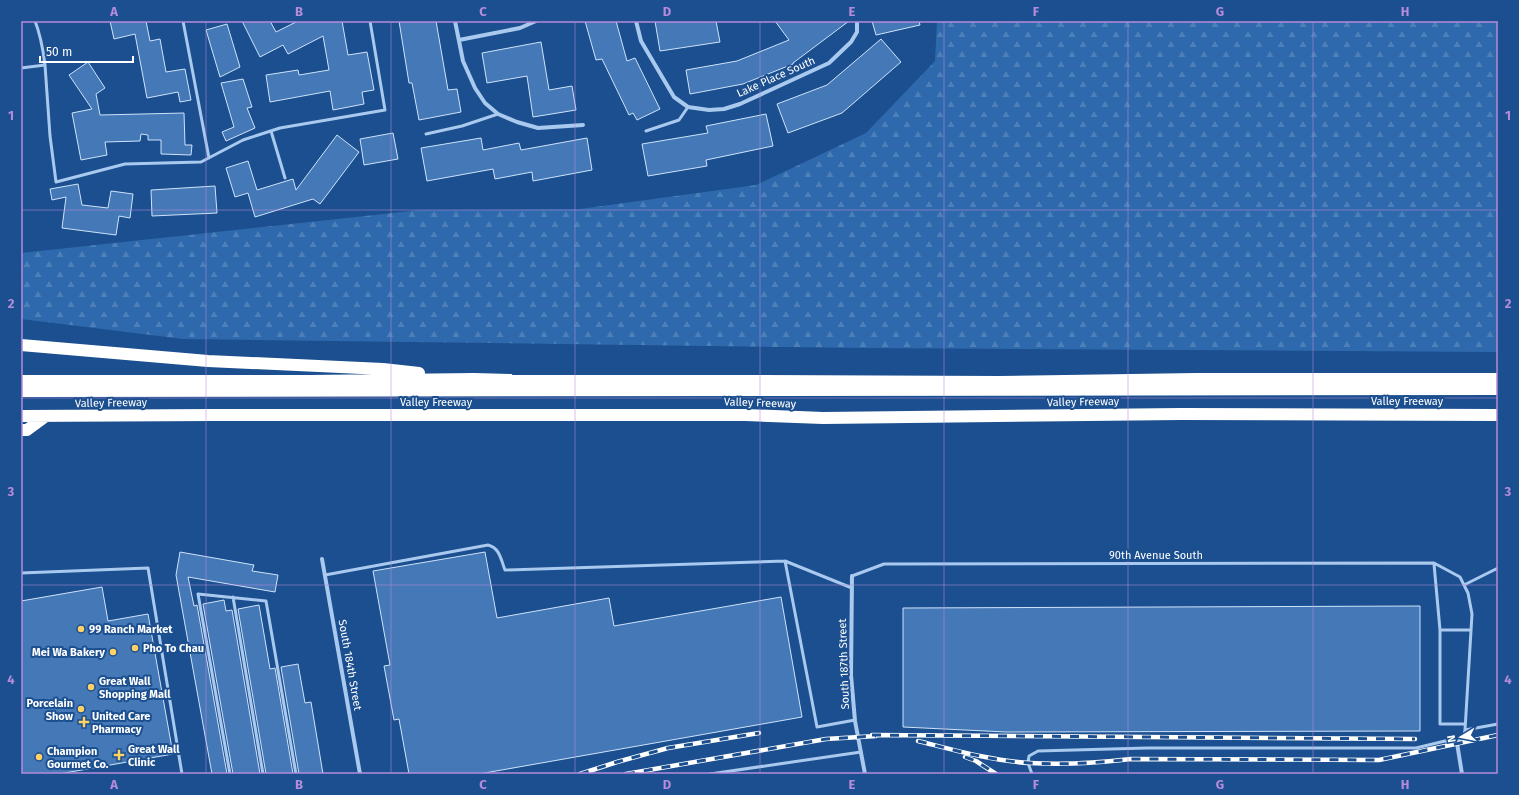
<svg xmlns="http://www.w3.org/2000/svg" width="1519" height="795" viewBox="0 0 1519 795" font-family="'Fira Sans',sans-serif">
<defs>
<pattern id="forest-firs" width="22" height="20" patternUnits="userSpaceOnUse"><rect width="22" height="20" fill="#2e69ad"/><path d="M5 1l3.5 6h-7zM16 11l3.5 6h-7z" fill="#4d80b9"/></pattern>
</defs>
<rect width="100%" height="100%" fill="#1b4f8f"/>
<!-- forest -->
<path fill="url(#forest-firs)" d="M937,21H1498V352L862,348L183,339L21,319V253L420,210L580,209L756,185L866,133L935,61Z"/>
<!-- building -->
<path fill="#4478b7" stroke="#cfe3fa" d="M110,21H146L150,41L160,39L166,72L185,69L191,100L180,102L178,92L147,98L135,34L114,39Z
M242,21H270L276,32L298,21H342L348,55L367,52L374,90L362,92L364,104L333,110L330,91L270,102L266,75L298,70L299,75L329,70L323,36L288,54L283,45L260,57Z
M399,21H436L448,90L457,89L461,112L419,120L412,83H409Z
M585,21H616L627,61L635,58L660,109L637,120L633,113L629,115L602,59L596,60Z
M655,21H716L720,42L660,51Z
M775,21H849L793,63V64L743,84L690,94L686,70L737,61L789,40Z
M872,21H919L920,25L876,35Z
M227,24L240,67L220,77L206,30Z
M881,39L901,62L842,113L788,133L777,104L827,85Z
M541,42L549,90L572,86L576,110L533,117L527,76L487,83L482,53Z
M88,62L105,88L96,94L100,115L184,113L185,145H192L191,155L161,154V140H148V135L141,134L140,141L105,142L107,155L81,160L72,113L92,109L69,75Z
M243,79L252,107L247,108L255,128L226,141L222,132L234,127L221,83Z
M766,114L773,146L706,160L707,166L648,176L642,144L708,133L706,126Z
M393,133L398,159L364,165L360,139Z
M337,135L359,152L320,204L313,199L255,217L248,193L235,197L226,168L248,161L257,190L293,179L296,190Z
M481,138L483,150L519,143L521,150L587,138L592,170L533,181L532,172L495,179L493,169L427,181L421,148Z
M78,184L82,205L108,208L111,191L133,194L130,218L119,216L116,235L62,228L66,197L52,200L50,189Z
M215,186L217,213L152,216L151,190Z
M180,552L254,565L252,571L278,575L275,592L188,577L194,606L197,605L227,774H212L176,575Z
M485,552L497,618L609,598L614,626L781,597L802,717L479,774H409L399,719L394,720L384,666L390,665L373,571Z
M102,587L108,621L148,614L173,754L59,774H21V601Z
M224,600L226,611L232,610L260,774H233L203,604Z
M259,605L270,669L275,668L293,774H266L238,609Z
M1420,606V731L1006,732L903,727V608Z
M298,664L305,703L311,702L323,774H299L281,667Z"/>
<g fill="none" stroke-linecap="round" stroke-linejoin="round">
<!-- lane -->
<path stroke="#a9c9ee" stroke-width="3" d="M183,21L209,158
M45,65L50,136L56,182L125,164L201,162L243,140L280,128L385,110L370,21
M21,68L45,65C43,49 41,36 35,21
M271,131L285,178
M646,131L679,120L688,107
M426,134L462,126L498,114
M785,561L852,588
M1434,564L1440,630V724H1465
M21,573L148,568L182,774
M325,575L488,545C500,548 501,560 505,570L785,561L817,727L855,720
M852,576L884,564L1434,563L1460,577L1468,593L1472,614L1465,730L1464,735L1457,743L1445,741L1416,748H1147L1038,751L1029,756L1028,763L1032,774
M1464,585L1498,568
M233,597L263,774
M1440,630H1471
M1465,730L1498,724
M230,774L198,594L266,601L296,774
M710,774L861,752"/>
<!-- street -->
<path stroke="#a9c9ee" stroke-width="4" d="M455,21L463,61L475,88L485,103L498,114L517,122L538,128L583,125
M636,21L641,41L674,97L688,107L709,110L724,109L740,104L829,63L851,42L857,32V21
M459,40L520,28L536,21
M322,559L360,774
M852,576L851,675L855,721L865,774
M1457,743L1462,774"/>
<!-- highway -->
<path stroke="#fff" stroke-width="12" d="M21,345L208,361L383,369L419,373
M21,381H309L474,379L512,380L999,382L1196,379H1498
M21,391L1498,389
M21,416L212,415H746L823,418L1181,414L1498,415
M21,430H27L46,416"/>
<defs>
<path id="rail" d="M872,735L1415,739
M918,741C954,750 992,761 1030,763C1064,765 1097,763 1131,759L1379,760L1498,735
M965,757L976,761L996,774
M580,774L617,762L668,748L759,733
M626,774L826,739L876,736"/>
</defs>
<!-- rail casing -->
<use href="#rail" stroke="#fff" stroke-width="4.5"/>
<!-- rail -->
<use href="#rail" stroke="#1b4f8f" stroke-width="3" stroke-dasharray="9" stroke-linecap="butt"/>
</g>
<!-- grid -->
<path fill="none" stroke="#b68bdc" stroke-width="1" stroke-opacity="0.55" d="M206,21V774M391,21V774M575,21V774M760,21V774M944,21V774M1128,21V774M1313,21V774M21,210H1498M21,398H1498M21,585H1498"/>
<!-- markers -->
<g fill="#ffd166" stroke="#1b4f8f" stroke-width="1.5">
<circle cx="81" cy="629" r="4"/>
<circle cx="135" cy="648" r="4"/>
<circle cx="113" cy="652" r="4"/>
<circle cx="91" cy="687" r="4"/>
<circle cx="81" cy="709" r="4"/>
<path d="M82 716h4v4h4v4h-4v4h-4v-4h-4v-4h4z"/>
<path d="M117 749h4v4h4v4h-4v4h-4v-4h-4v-4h4z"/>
<circle cx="39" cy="757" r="4"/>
</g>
<g text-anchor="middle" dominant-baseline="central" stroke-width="4" stroke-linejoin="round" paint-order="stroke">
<!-- street labels -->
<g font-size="11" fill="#fff" stroke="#1b4f8f">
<text transform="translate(776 77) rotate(-24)">Lake Place South</text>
<text x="1407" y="401">Valley Freeway</text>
<text x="436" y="402">Valley Freeway</text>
<text transform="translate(1083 402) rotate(-1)">Valley Freeway</text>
<text transform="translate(111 403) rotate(-1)">Valley Freeway</text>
<text transform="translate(760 403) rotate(2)">Valley Freeway</text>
<text x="1156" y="555">90th Avenue South</text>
<text transform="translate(844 664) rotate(-92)">South 187th Street</text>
<text transform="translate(350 665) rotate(80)">South 184th Street</text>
</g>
<!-- poi labels -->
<g font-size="11" font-weight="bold" fill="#fff" stroke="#1b4f8f" text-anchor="start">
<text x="89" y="629">99 Ranch Market</text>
<text x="143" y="648">Pho To Chau</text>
<text x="105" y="652" text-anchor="end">Mei Wa Bakery</text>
<text x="99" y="681">Great Wall<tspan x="99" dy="13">Shopping Mall</tspan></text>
<text x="73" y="703" text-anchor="end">Porcelain<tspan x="73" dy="13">Show</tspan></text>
<text x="92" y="716">United Care<tspan x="92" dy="13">Pharmacy</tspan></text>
<text x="128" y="749">Great Wall<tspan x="128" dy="13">Clinic</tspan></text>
<text x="47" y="751">Champion<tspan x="47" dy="13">Gourmet Co.</tspan></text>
</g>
</g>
<!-- border -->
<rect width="1519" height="795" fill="none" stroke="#1b4f8f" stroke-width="44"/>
<!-- north arrow -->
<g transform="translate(1461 737) rotate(260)" stroke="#1b4f8f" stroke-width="3" paint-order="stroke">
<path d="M0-3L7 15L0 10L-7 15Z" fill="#ffffff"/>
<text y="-6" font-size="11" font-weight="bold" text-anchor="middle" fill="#ffffff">N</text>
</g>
<!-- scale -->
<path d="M40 56v6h93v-6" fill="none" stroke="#ffffff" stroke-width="2"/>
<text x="46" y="56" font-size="12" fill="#ffffff" stroke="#1b4f8f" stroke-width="3" paint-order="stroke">50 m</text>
<rect x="22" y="22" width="1475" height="751" fill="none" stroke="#b68bdc" stroke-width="1.5"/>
<g font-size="13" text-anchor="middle" font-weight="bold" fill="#b68bdc">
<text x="114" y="16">A</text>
<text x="299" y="16">B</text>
<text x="483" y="16">C</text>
<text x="667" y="16">D</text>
<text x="852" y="16">E</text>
<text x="1036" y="16">F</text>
<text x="1220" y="16">G</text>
<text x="1405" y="16">H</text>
<text x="11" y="120">1</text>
<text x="1508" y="120">1</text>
<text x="11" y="308">2</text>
<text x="1508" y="308">2</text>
<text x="11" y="496">3</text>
<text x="1508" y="496">3</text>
<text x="11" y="684">4</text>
<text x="1508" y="684">4</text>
<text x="114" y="789">A</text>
<text x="299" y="789">B</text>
<text x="483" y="789">C</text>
<text x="667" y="789">D</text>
<text x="852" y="789">E</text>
<text x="1036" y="789">F</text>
<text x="1220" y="789">G</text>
<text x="1405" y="789">H</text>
</g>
</svg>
